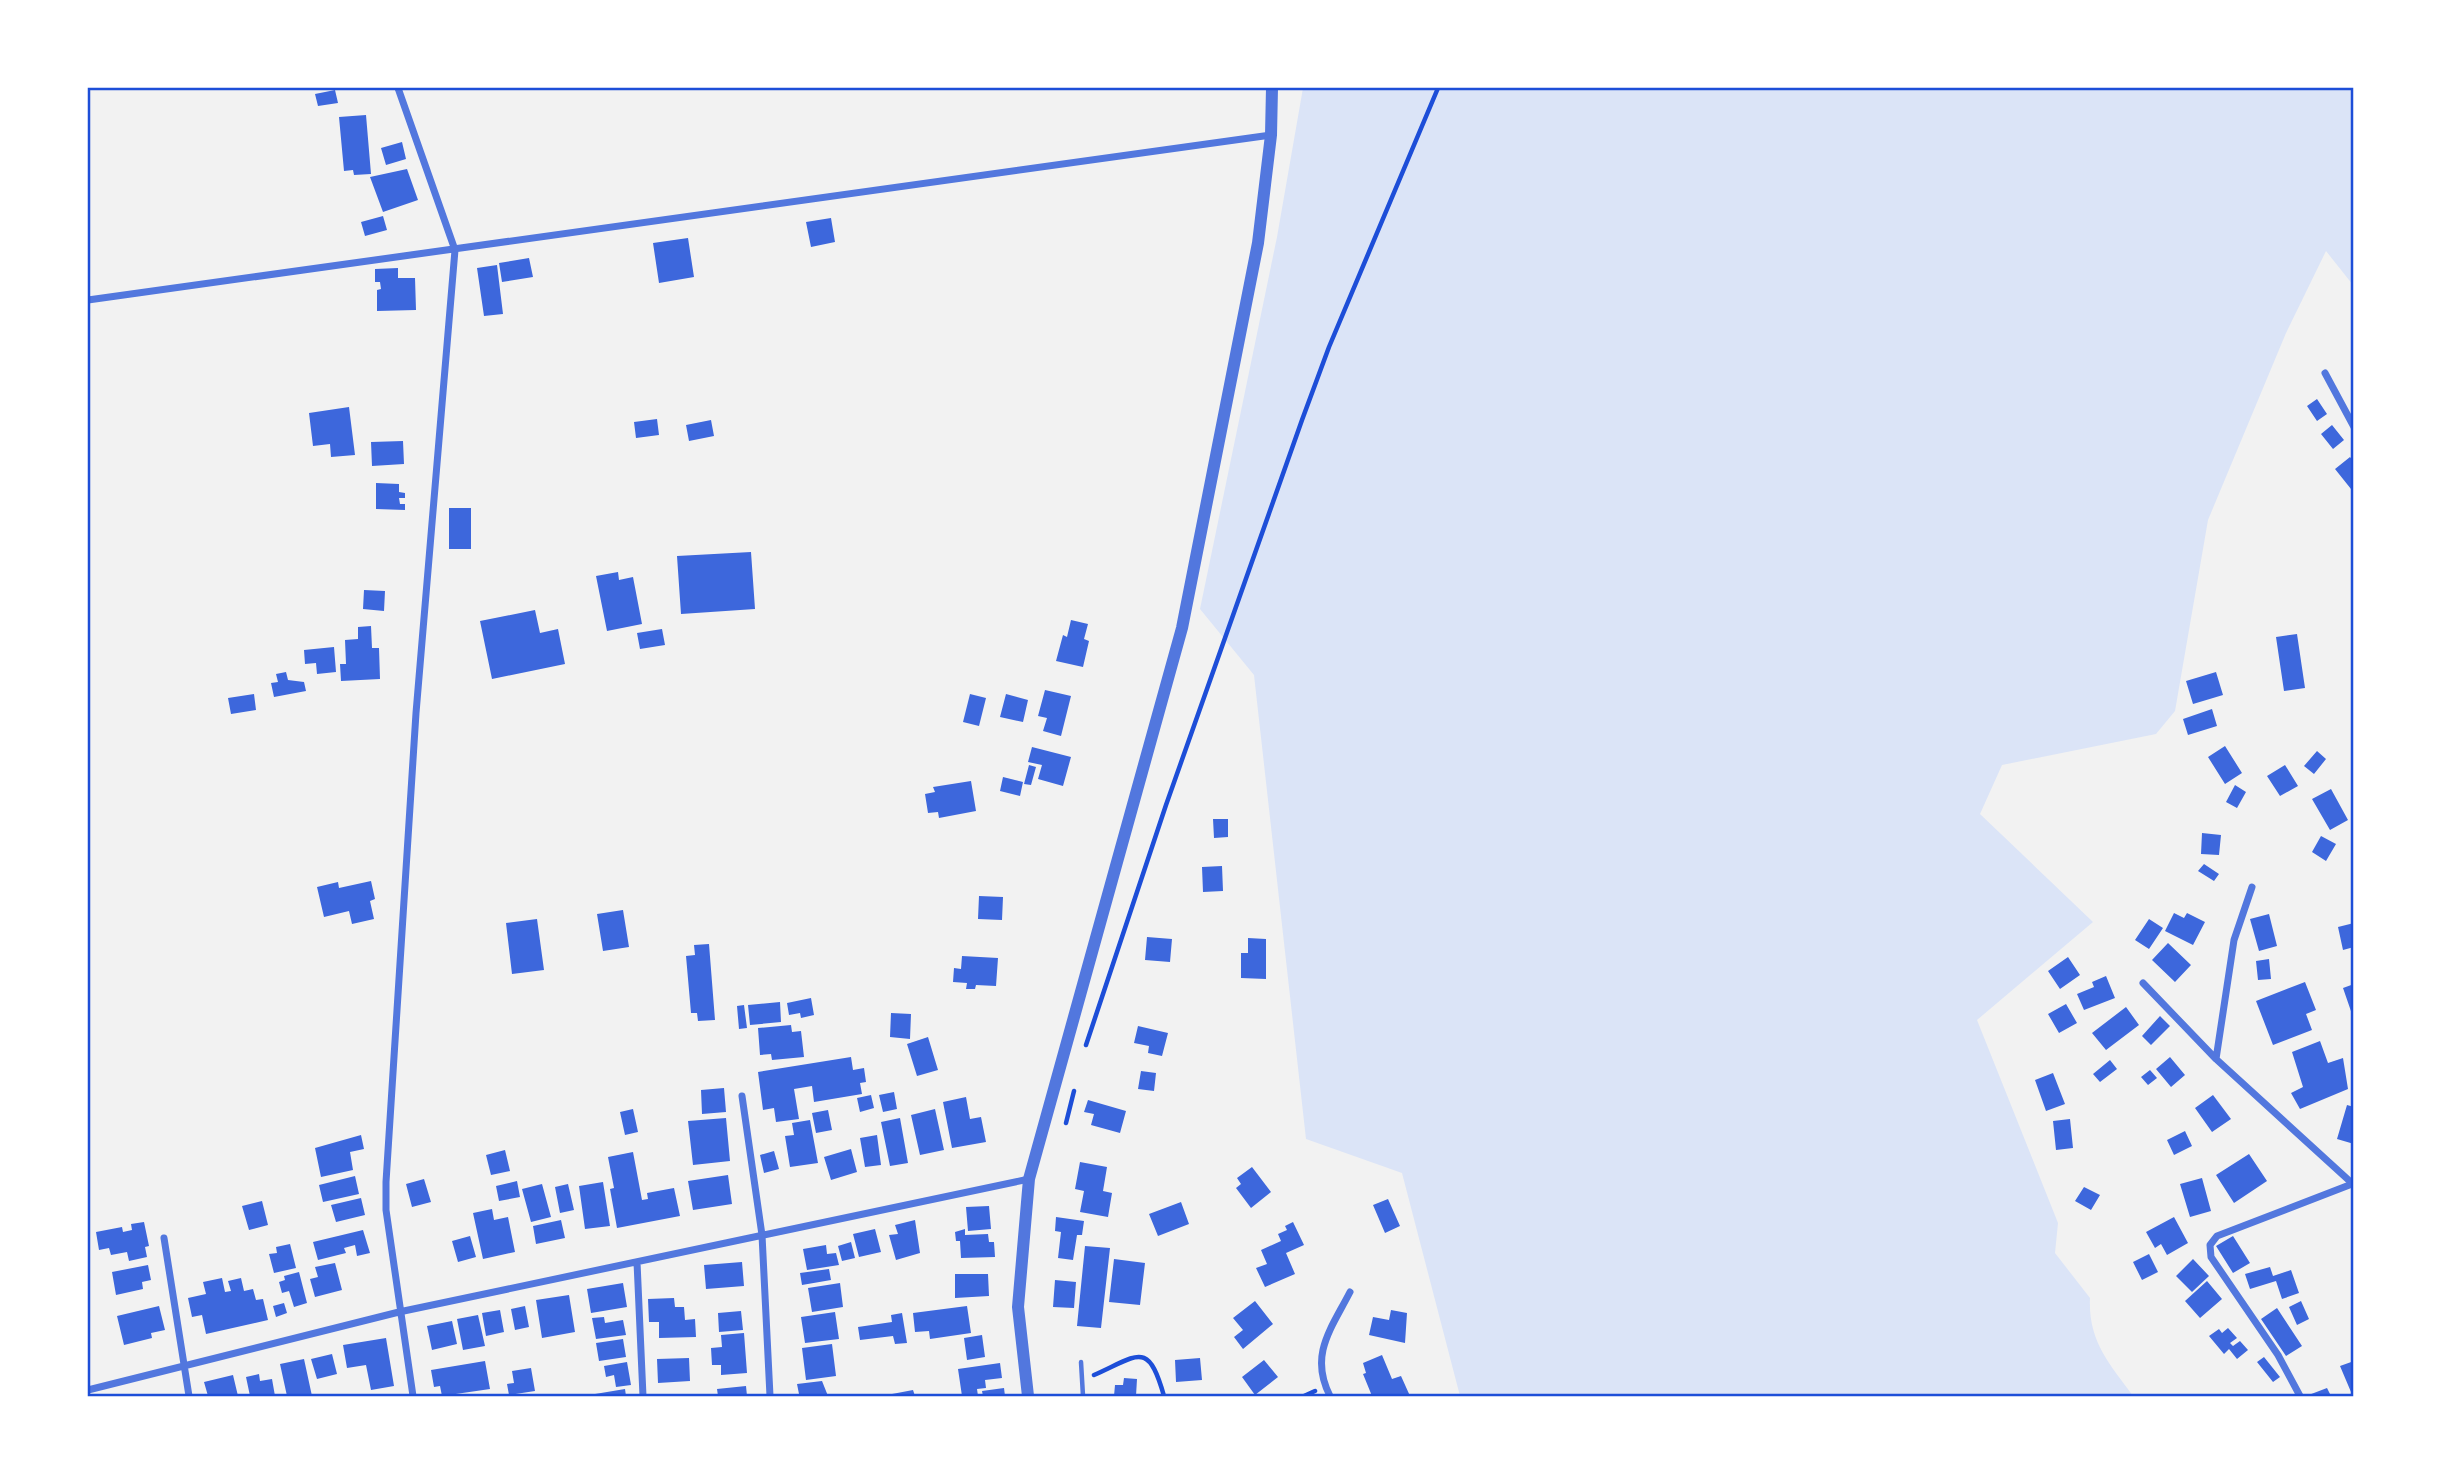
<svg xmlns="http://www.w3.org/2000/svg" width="2441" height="1484" viewBox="0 0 2441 1484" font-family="'Fira Sans',sans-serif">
<rect width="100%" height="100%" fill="#f2f2f2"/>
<!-- green -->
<path fill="#dbe4f7" d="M1303,88H2353V285L2326,251L2286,333L2208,520L2175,711L2156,734L2002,765L1980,814L2093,922L1977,1020L2058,1223L2055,1253L2090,1298C2088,1341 2109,1363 2133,1396H1460L1402,1173L1306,1139L1254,675L1200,609L1277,237Z"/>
<!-- building -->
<path fill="#3d67dc" d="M335,90L338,103L318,106L315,94Z
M366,115L371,174L354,175L353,170L344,171L339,117Z
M402,142L406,159L386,165L381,148Z
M407,169L418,200L383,212L370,177Z
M383,216L387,230L365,236L361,222Z
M831,218L835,242L811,247L806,222Z
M688,238L694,277L659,283L653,243Z
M529,258L533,277L502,282L499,263Z
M497,265L503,314L484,316L477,268Z
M398,268V278H415L416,310L377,311V290L381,289L380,282H375V269Z
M2317,399L2327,414L2317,421L2307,406Z
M349,407L355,455L331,457L330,444L313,446L309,413Z
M657,419L659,435L636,438L634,422Z
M711,420L714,436L689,441L686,425Z
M2332,425L2344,440L2333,449L2321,434Z
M403,441L404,464L372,466L371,442Z
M2350,457L2354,462V486L2351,489L2335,469Z
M376,483L399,484V492L405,493V498H399L400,504H405V510L376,509Z
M449,508H471V549H449Z
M751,552L755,609L681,614L677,556Z
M618,572L619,580L633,577L642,624L607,631L596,576Z
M364,590L385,591L384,611L363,609Z
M535,610L540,633L558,629L565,664L492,679L480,621Z
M1071,620L1088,624L1084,639L1089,641L1083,667L1056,661L1063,635L1067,637Z
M371,626L372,648H379L380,679L341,681L340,664H346L345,640L358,639V627Z
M662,629L665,645L640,649L637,633Z
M2297,634L2305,688L2284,691L2276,637Z
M334,647L336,672L317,674L316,663L305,664L304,650Z
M286,672L288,680L304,682L306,691L274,697L271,683L278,682L276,674Z
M2216,672L2223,695L2193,704L2186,681Z
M1045,690L1071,696L1061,736L1043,731L1047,718L1038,716Z
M254,694L256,710L231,714L228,698Z
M970,694L986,698L979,726L963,722Z
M1006,694L1028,700L1023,722L1000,717Z
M2212,709L2217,726L2188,735L2183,719Z
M2225,746L2242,773L2225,784L2208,757Z
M1032,747L1071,757L1063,786L1038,779L1042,765L1028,762Z
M2317,751L2326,759L2314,774L2304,766Z
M1029,765L1036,767L1031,785L1024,784Z
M2285,765L2298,786L2280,796L2267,776Z
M1003,777L1023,782L1020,796L1000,791Z
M971,781L976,811L939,818L938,812L928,813L925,794L935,792L933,787Z
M2235,785L2246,792L2237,808L2226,802Z
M2331,789L2348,820L2330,830L2312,799Z
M1213,819H1228V837L1214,838Z
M2202,833L2221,835L2219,855L2201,854Z
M2321,836L2336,844L2326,861L2312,852Z
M2204,864L2219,874L2214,881L2198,871Z
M1222,866L1223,891L1203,892L1202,867Z
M371,881L375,899L370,901L374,919L352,924L349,911L324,917L317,887L338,882L339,888Z
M979,896L1003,897L1002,920L978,919Z
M623,910L629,947L603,951L597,914Z
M2174,913L2184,918L2187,913L2205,922L2193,945L2165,931Z
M2269,914L2277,946L2259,951L2250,919Z
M537,919L544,970L512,974L506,923Z
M2149,919L2163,928L2149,949L2135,940Z
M2354,923V947L2343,950L2338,927Z
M1147,937L1172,939L1170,962L1145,960Z
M1248,938L1266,939V979L1241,978V953H1248Z
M2168,943L2191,965L2175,982L2152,960Z
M709,944L715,1020L698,1021L697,1013H691L686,956L695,955L694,945Z
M962,956L998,958L996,986L976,985L975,989H966L967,983L953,982L954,968L961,969Z
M2068,957L2080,975L2060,989L2048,971Z
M2269,959L2271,979L2258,980L2256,961Z
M2106,976L2115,998L2084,1010L2077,994L2094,987L2092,982Z
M2305,982L2316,1010L2306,1014L2312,1030L2273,1045L2256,1001Z
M2354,984V1017H2353L2343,988Z
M811,998L814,1015L801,1018L800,1013L789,1015L787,1003Z
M780,1002L781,1022L750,1025L748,1005Z
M2066,1004L2077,1023L2059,1033L2048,1014Z
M744,1005L747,1028L739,1029L737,1006Z
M2126,1007L2139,1025L2106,1050L2092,1033Z
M891,1013L911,1014L910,1039L890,1037Z
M2160,1016L2170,1026L2151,1045L2142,1036Z
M791,1025L792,1032L801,1031L804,1057L772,1060L771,1054L760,1055L758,1028Z
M1138,1026L1168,1033L1162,1056L1148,1053L1149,1046L1134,1043Z
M928,1037L938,1070L917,1076L907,1044Z
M2320,1041L2328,1063L2343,1058L2348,1089L2300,1109L2291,1093L2303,1087L2292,1052Z
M851,1057L853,1070L864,1068L866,1082L860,1083L862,1094L814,1102L812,1086L794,1089L799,1119L776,1122L774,1108L763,1110L758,1072Z
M2170,1057L2185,1075L2171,1087L2156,1069Z
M2110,1060L2117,1069L2100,1082L2093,1074Z
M2150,1070L2157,1078L2148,1085L2141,1077Z
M1141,1071L1156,1073L1154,1091L1138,1089Z
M2053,1073L2065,1104L2046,1111L2035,1080Z
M724,1088L726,1112L702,1114L701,1090Z
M894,1092L897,1109L883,1112L879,1095Z
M871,1095L874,1108L860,1112L857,1098Z
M2213,1095L2231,1119L2212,1132L2195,1108Z
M966,1097L970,1119L981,1117L986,1142L952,1148L943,1102Z
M1088,1100L1126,1111L1120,1133L1091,1125L1094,1114L1084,1112Z
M2347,1105L2354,1107V1144L2337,1139Z
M633,1109L638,1132L625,1135L620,1112Z
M935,1109L944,1150L920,1155L911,1115Z
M828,1110L832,1130L816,1133L812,1113Z
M726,1118L730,1161L693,1165L688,1121Z
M900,1118L908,1163L890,1166L881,1122Z
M2070,1119L2073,1148L2056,1150L2053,1121Z
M810,1120L818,1163L790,1167L785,1136L794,1135L792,1123Z
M2185,1131L2192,1146L2174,1155L2167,1140Z
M361,1135L364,1149L350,1152L353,1170L321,1177L315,1148Z
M877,1135L881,1165L865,1167L860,1138Z
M851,1149L857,1172L831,1180L824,1157Z
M505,1150L510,1171L491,1175L486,1155Z
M774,1151L779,1169L764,1173L760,1155Z
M633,1152L642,1200L648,1199L647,1193L674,1188L680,1216L617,1228L610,1189L614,1188L608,1157Z
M2249,1154L2267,1181L2234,1203L2216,1175Z
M1080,1162L1107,1167L1103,1191L1112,1193L1108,1217L1080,1212L1084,1191L1075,1189Z
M1252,1167L1271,1192L1251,1208L1236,1188L1241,1184L1237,1178Z
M728,1175L732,1204L693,1210L688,1181Z
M355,1176L359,1194L323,1202L319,1185Z
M2202,1178L2211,1211L2190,1217L2180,1184Z
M424,1179L431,1202L412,1207L406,1184Z
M517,1181L520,1197L499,1201L496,1186Z
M603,1182L610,1226L585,1229L579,1186Z
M542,1184L551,1217L531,1222L522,1189Z
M568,1184L574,1210L560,1213L555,1187Z
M2084,1187L2100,1195L2091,1210L2075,1201Z
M361,1198L365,1215L336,1222L331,1205Z
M1388,1199L1400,1226L1385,1233L1373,1205Z
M262,1201L268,1225L249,1230L242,1206Z
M1181,1202L1189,1224L1158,1236L1149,1214Z
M989,1206L991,1229L968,1231L966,1207Z
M492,1209L494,1220L508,1217L515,1252L483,1259L473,1213Z
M1056,1217L1084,1221L1082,1235H1077L1073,1260L1058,1258L1061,1232L1055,1231Z
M2174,1217L2188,1243L2167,1255L2161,1244L2155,1248L2146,1232Z
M561,1220L565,1238L536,1244L533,1226Z
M915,1220L920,1253L896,1260L889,1235L898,1234L895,1225Z
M144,1222L149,1246L145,1247L147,1257L129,1261L127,1252L111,1255L109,1248L99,1250L96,1232L122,1227L123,1232L132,1230L131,1224Z
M1293,1222L1304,1245L1286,1253L1295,1274L1265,1287L1256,1268L1267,1264L1261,1250L1281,1241L1278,1234L1287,1230L1285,1226Z
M875,1229L881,1252L859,1257L853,1234Z
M965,1229V1235L988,1234L989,1242H994L995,1257L961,1258L960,1241H956L955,1232Z
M363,1230L370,1253L357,1256L355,1245L344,1248L346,1253L318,1260L313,1242Z
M470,1236L476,1257L458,1262L452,1241Z
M2233,1236L2250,1263L2233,1273L2216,1246Z
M851,1242L855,1258L842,1261L838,1246Z
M290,1244L296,1268L274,1273L269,1254L277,1253L276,1247Z
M826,1245L827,1254L836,1253L839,1265L807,1270L803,1249Z
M1085,1246L1110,1248L1101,1328L1077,1326Z
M2149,1254L2158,1272L2142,1280L2133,1262Z
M1114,1259L1145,1263L1140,1305L1109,1302Z
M2193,1259L2209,1276L2192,1292L2176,1276Z
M742,1262L744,1286L706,1289L704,1265Z
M335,1263L342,1290L315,1297L310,1279L318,1277L315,1267Z
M148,1265L151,1280L142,1282L143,1289L116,1295L112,1272Z
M2270,1267L2273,1276L2291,1270L2299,1293L2282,1299L2276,1281L2250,1289L2245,1274Z
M829,1269L831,1280L802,1285L800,1273Z
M299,1272L307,1303L294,1307L289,1291L282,1293L279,1282L285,1280L284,1276Z
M955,1274H988L989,1296L955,1298Z
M222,1278L225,1292L231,1291L228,1281L241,1278L244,1291L253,1289L256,1300L263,1299L268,1320L206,1334L202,1315L192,1317L188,1298L206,1294L203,1282Z
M1055,1280L1076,1282L1074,1308L1053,1307Z
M2207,1281L2222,1299L2200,1318L2185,1301Z
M623,1283L627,1307L591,1313L587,1289Z
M840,1283L843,1307L812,1312L808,1288Z
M569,1295L575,1332L542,1338L536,1300Z
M674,1298L675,1307H684L685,1320L695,1319L696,1337L659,1338V1322H649L648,1299Z
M1255,1301L1273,1324L1243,1349L1234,1337L1243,1330L1233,1318Z
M2301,1301L2309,1319L2297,1325L2289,1307Z
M284,1303L287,1313L276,1317L273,1306Z
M159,1306L165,1330L151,1333L152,1338L124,1345L117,1316Z
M525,1306L529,1327L515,1330L511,1309Z
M967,1306L971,1333L930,1339L929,1331L915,1332L913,1313Z
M2277,1308L2302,1346L2286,1356L2261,1319Z
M500,1310L504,1332L486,1336L482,1313Z
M1391,1310L1407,1313L1405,1343L1369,1335L1373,1317L1389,1320Z
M741,1311L743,1330L719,1332L718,1313Z
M835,1312L839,1339L805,1343L801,1317Z
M902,1313L907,1343L895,1344L893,1336L860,1340L858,1327L892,1322L891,1315Z
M478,1315L485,1346L463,1350L457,1319Z
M604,1317L605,1323L623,1320L626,1335L596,1339L592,1318Z
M452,1321L457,1344L432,1350L427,1326Z
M2228,1328L2237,1338L2230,1343L2233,1346L2240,1341L2248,1350L2237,1359L2229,1349L2224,1354L2209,1336L2219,1329L2222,1333Z
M744,1333L747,1373L721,1375V1365H712L711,1348L722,1347L721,1335Z
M982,1335L985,1357L967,1360L964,1338Z
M386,1338L394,1386L371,1390L366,1365L347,1368L343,1345Z
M623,1339L626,1357L599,1361L596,1343Z
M832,1344L836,1376L806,1380L802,1348Z
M332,1354L337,1374L317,1379L311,1359Z
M1382,1355L1392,1379L1401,1376L1410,1396H1372L1363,1374L1366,1373L1363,1363Z
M2264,1357L2280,1377L2273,1382L2257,1362Z
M689,1358L690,1381L658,1383L657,1359Z
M1200,1358L1202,1380L1176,1382L1175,1360Z
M304,1359L312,1396H287L280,1364Z
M1264,1360L1278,1377L1255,1395L1242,1377Z
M485,1361L490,1389L442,1396L440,1386L434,1387L431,1370Z
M2354,1361V1391L2351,1392L2340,1366Z
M627,1362L631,1385L616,1387L614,1375L606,1377L604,1366Z
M1000,1363L1002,1378L985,1380L986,1388L977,1389L978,1396H962L958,1369Z
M531,1368L535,1391L509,1395L507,1384L514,1383L512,1371Z
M259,1374L260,1381L272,1379L275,1396H250L246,1377Z
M233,1375L238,1396H208L204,1382Z
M1124,1378L1137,1379L1136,1396H1114L1115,1385H1123Z
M822,1381L828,1396H793L799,1394L797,1384Z
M746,1386L747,1396H718L717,1389Z
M1004,1388L1005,1396H983L982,1391Z
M2327,1388L2331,1396H2306Z
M625,1389L626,1396H595V1394Z
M913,1390L915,1396H892V1394Z"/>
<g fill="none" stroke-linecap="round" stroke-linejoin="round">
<!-- path -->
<path stroke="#1d4ed8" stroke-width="4.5" d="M1086,1045L1166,805L1302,420L1329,347L1438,88
M1066,1123L1074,1091
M1094,1375C1139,1355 1148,1340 1164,1396
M1304,1396L1315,1391"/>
<!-- service -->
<path stroke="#5277de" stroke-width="4.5" d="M1081,1362L1083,1396"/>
<!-- minor -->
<path stroke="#5277de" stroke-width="7" d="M398,88L455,250L416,713L386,1182V1210L413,1396
M88,300L1271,135
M2325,373L2354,427
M2143,983L2216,1059L2354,1185
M2216,1059L2234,940L2252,887
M742,1096L762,1235L770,1396
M164,1238L189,1396
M637,1262L643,1396
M88,1390L399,1312L1029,1179
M1330,1396C1309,1355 1331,1329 1350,1292
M2300,1396L2278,1355L2211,1257L2210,1245L2217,1236L2352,1184"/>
<!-- tertiary -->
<path stroke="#5277de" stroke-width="12" d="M1028,1396L1018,1307L1029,1179L1182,628L1258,243L1271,135L1272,88"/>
</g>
<!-- border -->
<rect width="2441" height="1484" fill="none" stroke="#ffffff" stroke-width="178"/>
<rect x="89" y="89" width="2263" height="1306" fill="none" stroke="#1d4ed8" stroke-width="2.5"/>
</svg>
